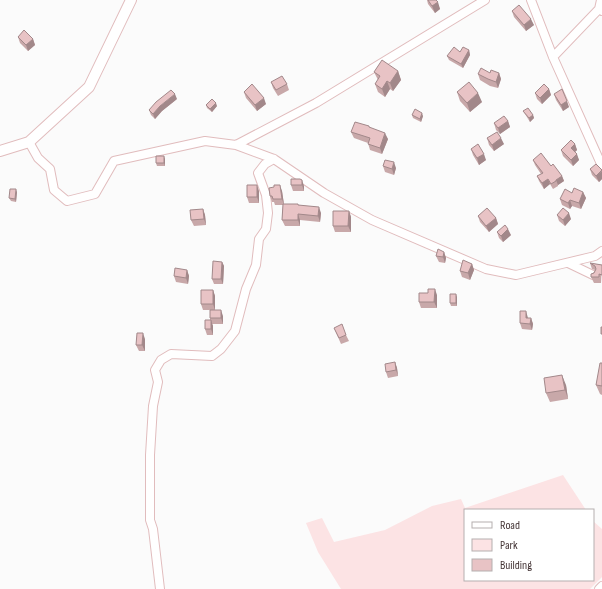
<svg xmlns="http://www.w3.org/2000/svg" width="602" height="589" viewBox="0 0 602 589" font-family="'Sofia Sans Condensed',sans-serif">
<rect width="100%" height="100%" fill="#fbfbfb"/>
<!-- green -->
<path fill="#fce3e4" d="M563,475L586,510H465V580H593V521L602,529V577L590,589H341L318,552L306,523L322,518L334,542L385,530L432,506L461,499L465,508Z"/>
<g fill="none" stroke-linecap="round" stroke-linejoin="round">
<defs>
<path id="minor" d="M531,0L553,57L602,166
M599,9L601,0
M553,57L599,9L602,11
M29,142L38,158L50,169L54,190L67,201L95,194L114,161L205,141L236,145L316,103L485,0
M236,145L274,159L324,193L372,220L486,269L516,275L595,256L602,251
M568,263L593,275
M160,589L153,529L150,520V455L153,406L158,382L155,370L161,360L171,354L212,356L221,349L235,331L246,289L256,265L259,239L266,229L268,213L266,195L258,173L265,164L274,159
M599,589L602,586"/>
<path id="tertiary" d="M0,151L29,142L89,87L131,0"/>
</defs>
<!-- minor casing -->
<use href="#minor" stroke="#e1bcbd" stroke-width="10"/>
<!-- tertiary casing -->
<use href="#tertiary" stroke="#e1bcbd" stroke-width="12"/>
<!-- minor -->
<use href="#minor" stroke="#fff" stroke-width="8"/>
<!-- tertiary -->
<use href="#tertiary" stroke="#fff" stroke-width="10"/>
</g>
<!-- wall -->
<path fill="#c8a8a9" d="M427,0H436L440,9L435,13L428,4Z
M512,11L534,25L526,31L514,17Z
M18,37L33,39L35,45L28,51L20,43Z
M469,50L470,55L463,68L449,60L447,56L460,52Z
M398,71L401,80L393,91L390,89L385,97L378,92L375,84L378,80L374,72Z
M490,73H499L501,79L498,88L490,86L480,80L478,74Z
M271,82L287,84L289,90L278,96L273,88Z
M549,89L551,95L542,104L537,99L535,93Z
M244,92L266,104L257,111L246,98Z
M457,92L482,102L470,112L460,101Z
M554,94L569,107L563,111L556,100Z
M177,99L162,111L155,119L151,115L149,110Z
M206,105L217,106L212,112L207,108Z
M523,111L533,115L534,118L530,122L525,114Z
M412,115L423,116L421,122L413,118Z
M508,121L510,127L500,134L496,130L494,123Z
M369,127L388,139L382,154L370,150L368,143L354,138L351,132Z
M487,138L504,144L494,151L489,145Z
M575,144L577,150L575,152L579,160L573,166L563,156L561,150Z
M471,149L486,160L479,165L473,155Z
M165,159V166H157L156,163Z
M533,160L551,166L562,176L564,181L558,185V186L553,189L550,184L544,189L539,181L537,176L541,174L535,165Z
M383,166L396,168L394,175L385,172Z
M590,169L602,170V179L599,182L592,175Z
M291,179L304,186V191H293L291,185Z
M274,187L282,191L284,204L298,205L321,213L320,222L300,220V226H285L282,220L283,205H275L274,202H272L270,196Z
M259,191V203H249L247,197Z
M17,192L16,202L11,201L9,198Z
M583,192L586,198L581,209L572,206L570,209L562,205L560,199L572,193Z
M203,209L205,215L206,225L194,226L191,220Z
M349,211L351,217V232H335L333,226Z
M557,215L571,219L565,226L559,221Z
M478,216L496,218L498,224L489,232L480,222Z
M497,232L511,235L503,242L499,238Z
M444,252L446,258L445,263L439,262L436,256Z
M222,262L224,266L223,284H214L212,279Z
M590,263L602,265L601,283H594L591,277L595,270L592,269Z
M472,264L474,270L470,280L462,277L460,271Z
M187,270L189,276L188,284L176,282L174,276Z
M213,290L215,296V310H203L201,304Z
M437,295V308H421L419,302Z
M457,297V306H451L450,303Z
M223,316V324H212L213,326V335H207L205,329L210,320V318Z
M531,318L533,324L532,330L522,329L520,323Z
M334,328L346,335L349,341L341,344Z
M145,339V351H139L136,345Z
M395,362L397,368L398,376L388,378L386,372Z
M602,363V395L600,394L596,385Z
M566,385L568,399L550,402L546,393Z"/>
<!-- shaded-wall -->
<path fill="#a2888a" d="M438,2L440,9L435,13L432,6Z
M531,19L534,25L526,31L524,25Z
M33,39L35,45L28,51L26,45Z
M469,50L470,55L463,68L461,64Z
M398,71L401,80L393,91L390,83Z
M499,73L501,79L498,88L496,82Z
M387,81L390,89L385,97L382,89Z
M549,89L551,95L542,104L540,98Z
M478,93L482,102L470,112L467,103Z
M175,94L177,99L162,111L155,119L153,114L160,106Z
M264,98L266,104L257,111L255,105Z
M567,101L569,107L563,111L561,105Z
M216,103L217,106L212,112L210,109Z
M422,113L423,116L421,122L420,119Z
M533,115L534,118L530,122L529,118Z
M508,121L510,127L500,134L498,128Z
M385,133L388,139L382,154L380,148Z
M501,138L504,144L494,151L492,145Z
M575,144L577,150L573,154L571,148Z
M484,154L486,160L479,165L477,158Z
M577,154L579,160L573,166L571,160Z
M164,156L165,159V166L164,163Z
M394,162L396,168L394,175L392,169Z
M602,171V179L599,182L596,176Z
M562,176L564,181L558,185L556,180Z
M548,179L550,184L544,189L542,183Z
M302,180L304,186V191L302,185Z
M257,185L259,191V203L257,197Z
M280,185L282,191L284,205L282,199Z
M16,189L17,192L16,202L15,199Z
M583,192L586,198L581,209L579,203Z
M570,200L572,206L570,209L568,203Z
M319,207L321,213L320,222L318,216Z
M203,209L205,215L206,225L204,219Z
M349,211L351,217V232L348,226Z
M569,213L571,219L565,226L563,220Z
M298,214L300,220V226L298,220Z
M496,218L498,224L489,232L486,226Z
M508,229L511,235L503,242L501,236Z
M444,252L446,258L445,263L443,257Z
M222,262L224,266L223,284L221,279Z
M472,264L474,270L470,280L468,273Z
M187,270L189,276L188,284L186,278Z
M435,289L437,295V308L434,302Z
M213,290L215,296V310L213,304Z
M456,294L457,297V306L456,303Z
M221,310L223,316V324L221,318Z
M526,311L528,318V324L526,318Z
M531,318L533,324L532,330L530,324Z
M211,320L213,326V335L211,329Z
M143,333L145,339V351L142,345Z
M395,362L397,368L398,376L396,370Z
M562,375L566,385L568,399L565,390Z"/>
<!-- building -->
<path fill="#e8c3c5" stroke="#a2888a" d="M428,0H436L438,2L432,6Z
M519,5L531,19L524,25L512,11Z
M24,30L33,39L26,45L18,37Z
M454,47L460,52L463,47L469,50L461,64L447,56Z
M382,60L398,71L390,83L387,81L382,89L375,84L380,76L374,72Z
M481,68L490,73L491,70L499,73L496,82L488,79L478,74Z
M282,76L287,84L276,90L271,82Z
M469,82L478,93L467,103L457,92Z
M252,84L264,98L255,105L244,92Z
M544,84L549,89L540,98L535,93Z
M562,89L567,101L561,105L554,94Z
M171,90L175,94L160,106L153,114L149,110L156,102Z
M212,99L216,103L210,109L206,105Z
M528,108L533,115L529,118L523,111Z
M415,109L422,113L420,119L412,115Z
M504,116L508,121L498,128L494,123Z
M355,122L369,126V127L385,133L380,148L368,144L370,138L351,132Z
M497,132L501,138L492,145L487,138Z
M571,140L575,144L571,148L577,154L571,160L561,150Z
M478,144L484,154L477,158L471,149Z
M541,153L551,166L553,164L562,176L556,180V181L551,184L548,179L542,183L537,176L543,173L533,160Z
M156,156H164V163H156Z
M385,160L394,162L392,169L383,166Z
M596,164L602,170L596,176L590,169Z
M291,179H300L302,180V185H291Z
M247,185H257V197H247Z
M274,185H280L282,199H273L272,196H270L269,188L274,187Z
M574,188L583,192L579,203L570,200L568,203L560,199L565,189L572,193Z
M10,189H16L15,199L9,198Z
M283,204H298V205L319,207L318,216L298,214V220H282Z
M487,208L496,218L486,226L478,216Z
M563,208L569,213L563,220L557,215Z
M203,209L204,219L191,220L190,210Z
M333,211H349L348,226H333Z
M505,225L508,229L501,236L497,232Z
M438,249L444,252L443,257L436,256Z
M463,260L472,264L468,273L460,271Z
M213,261L222,262L221,279H212Z
M590,263L602,265V275L599,274V277H591V274L594,273L596,269L595,266Z
M175,268L187,270L186,278L174,276Z
M428,289H435L434,302H419V293H428Z
M201,290H213V304H201Z
M450,294H456V303H450Z
M210,310H221V318H210Z
M520,311H526V318H531L530,324L520,323Z
M205,320H211V329H205Z
M342,324L346,335L339,338L334,328Z
M601,327H602V334H601Z
M137,333H143L142,345H136Z
M395,362L396,370L386,372L385,364Z
M600,363H602V386L596,385Z
M562,375L565,390L546,393L544,378Z"/>
<!-- legend -->
<rect x="464" y="509" width="130" height="72" fill="#ffffff" stroke="#b5afaf"/>
<rect x="472" y="522" width="20" height="6" fill="#ffffff" stroke="#b5afaf"/>
<text x="500" y="529" font-size="12" fill="#453637">Road</text>
<rect x="472" y="539" width="20" height="12" fill="#fce3e4" stroke="#b5afaf"/>
<text x="500" y="549" font-size="12" fill="#453637">Park</text>
<rect x="472" y="559" width="20" height="12" fill="#e8c3c5" stroke="#b5afaf"/>
<text x="500" y="569" font-size="12" fill="#453637">Building</text>
</svg>
